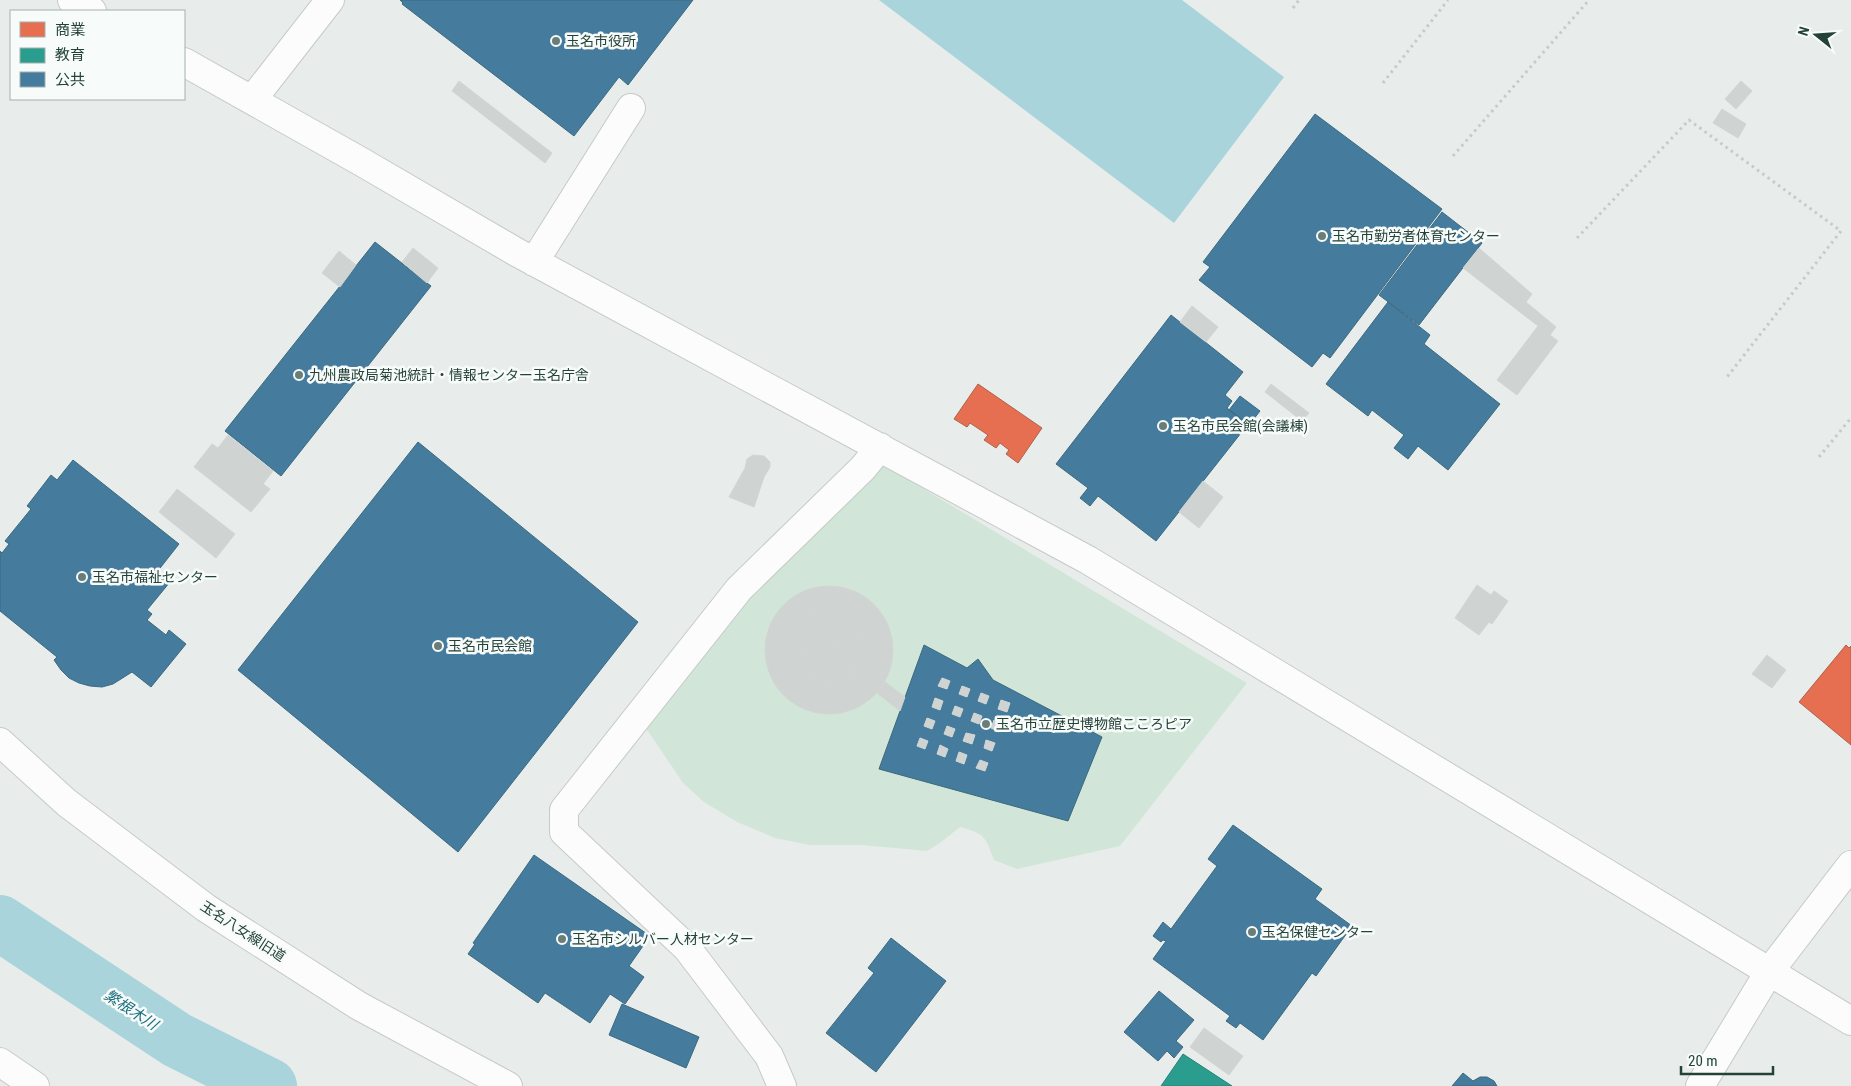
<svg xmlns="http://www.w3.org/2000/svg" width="1851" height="1086" viewBox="0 0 1851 1086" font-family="'Roboto Condensed','Noto Sans JP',sans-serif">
<rect width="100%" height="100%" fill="#e8edeb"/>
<!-- green -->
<path fill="#d1e6d8" d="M879,462L1247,683L1120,846L1017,869L994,860C985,836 985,834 960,827L940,843L927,851L862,845H810L775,838L737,822L704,802L683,783L644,725L742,596Z"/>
<!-- water -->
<path fill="#a9d4db" d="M879,0H1182L1284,77L1174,223Z"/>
<!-- shops -->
<path fill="#e76f51" stroke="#ac624a" d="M978,384L1042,428L1018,463L1006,454L1009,450L1000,443L996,448L984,440L988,435L970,423L967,427L954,419Z
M1846,645L1849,648L1851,646V745L1799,702Z"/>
<!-- schools -->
<path fill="#2a9d8f" stroke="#288276" d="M1183,1054L1232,1086H1161Z"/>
<!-- public -->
<path fill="#457b9d" stroke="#3b6a7f" d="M400,0H693L628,85L619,77L574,136L402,4L403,3Z
M1315,114L1442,209L1330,358L1323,353L1312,367L1199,280L1210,267L1203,262Z
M1442,212L1482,243L1419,325L1379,295Z
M375,242L431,286L281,476L225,431Z
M1388,302L1430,335L1424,344L1500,404L1448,470L1418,446L1408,459L1394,448L1404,435L1372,410L1368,416L1326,384Z
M1171,315L1243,372L1225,395L1232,401L1227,408L1245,422L1239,430L1241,433L1156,541L1098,496L1090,506L1080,498L1088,488L1056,464Z
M1240,396L1260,411L1249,425L1229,410Z
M418,442L638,622L458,852L238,670Z
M73,460L179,544L157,572L170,582L147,610L152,614L147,620L166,635L169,630L186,644L151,687L132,672L113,684L102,687L90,686L79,683L69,678L61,670L54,660L57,657L0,611V551L2,553L9,544L5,541L31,509L27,506L51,475L57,480Z
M924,645L967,668L978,659L993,680L1102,737L1068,821L879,769Z
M1233,825L1322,889L1315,899L1352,926L1316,976L1312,973L1263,1040L1240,1023L1236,1028L1226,1021L1230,1016L1153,959L1166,941L1163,940L1161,942L1153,936L1163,922L1171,929L1217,866L1208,859Z
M534,855L650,936L629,966L644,977L625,1004L610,994L590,1023L545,993L538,1003L468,954L475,944L473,943Z
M891,938L946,981L876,1072L826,1033L874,973L868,968Z
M1159,991L1194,1020L1176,1041L1183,1047L1174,1058L1167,1051L1158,1061L1124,1032Z
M622,1004L699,1037L686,1068L609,1035Z
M1463,1073L1473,1081L1480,1077H1487L1494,1081L1497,1086H1452Z"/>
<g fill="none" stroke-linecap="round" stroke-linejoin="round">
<!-- river -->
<path stroke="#a9d4db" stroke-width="56" d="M0,923L177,1040L269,1086"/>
</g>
<!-- building -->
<path fill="#cfd4d2" stroke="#d1d6d4" d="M459,81L552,153L545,163L452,91Z
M1741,81L1752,91L1736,109L1725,99Z
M1722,109L1746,124L1738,138L1713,123Z
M413,248L438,268L427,283L402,262Z
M1479,248L1532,294L1526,302L1556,327L1550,335L1558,341L1517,395L1497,380L1538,326L1463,268Z
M339,251L356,265L340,287L322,273Z
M1192,306L1218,327L1206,342L1180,322Z
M1271,384L1309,413L1302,421L1265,392Z
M228,435L273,471L263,484L270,489L251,512L194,467L212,444L218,448Z
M753,455L764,456L770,462V467L764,477L754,507L729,497L745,468L747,459Z
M1203,481L1223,497L1199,528L1179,512Z
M177,489L235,534L216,558L159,512Z
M1477,585L1491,595L1494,591L1508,601L1492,624L1489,622L1479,635L1455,618Z
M765 650a64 64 0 1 1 128 0a64 64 0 1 1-128 0Z
M810,609L819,613L815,621L807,618Z
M828,617L836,620L833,628L824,625Z
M845,623L853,626L850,634L842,631Z
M803,627L812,630L808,638L800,635Z
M862,629L870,632L867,641L859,638Z
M821,634L829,637L826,645L818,642Z
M838,640L847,644L844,652L835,649Z
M797,644L805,647L802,656L793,652Z
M855,647L863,650L860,658L852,655Z
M814,652L822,655L819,663L811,660Z
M1767,655L1786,670L1772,688L1752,674Z
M832,658L840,661L837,669L828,666Z
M790,662L798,665L795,673L787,670Z
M848,664L857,667L854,676L845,673Z
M808,669L816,672L813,680L805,677Z
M825,675L833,678L830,687L822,684Z
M942,678L950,681L947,689L938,686Z
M842,682L850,685L847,693L839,690Z
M885,682L905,697L900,711L877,693Z
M962,686L970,689L967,697L959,694Z
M981,693L989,696L986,704L978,701Z
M935,698L943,701L940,710L932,707Z
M1001,700L1010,703L1007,712L998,709Z
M955,706L963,709L960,717L952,714Z
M974,713L982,716L979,724L971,721Z
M927,718L935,721L932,729L924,726Z
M994,720L1002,723L999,732L991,728Z
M947,726L955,729L952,737L944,734Z
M966,733L975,735L972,744L963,741Z
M920,738L928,741L925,749L917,746Z
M986,740L995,743L992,751L984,748Z
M940,745L948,749L945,757L937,754Z
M959,752L967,755L964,764L956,761Z
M980,760L988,763L985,771L976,768Z
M1204,1028L1243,1056L1229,1075L1190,1047Z"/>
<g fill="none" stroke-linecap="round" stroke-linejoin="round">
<defs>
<path id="minor" d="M72,0L92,11
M184,62L360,161L518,253L1088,560L1851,1021
M252,100L330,0
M534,262L631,108
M0,742L67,803L206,908L359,1006L508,1086
M0,1062L35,1086
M782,1086L769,1056L687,948L564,832V810L739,589L863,468L880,447
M1700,1086L1769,972L1851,865"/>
</defs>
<!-- minor casing -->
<use href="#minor" stroke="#c5cac8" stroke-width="30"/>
<!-- path -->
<path stroke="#c3ccca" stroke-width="3" stroke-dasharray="2.5 4" stroke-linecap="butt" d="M1293,8L1299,0
M1383,83L1448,0
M1453,156L1589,0
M1577,238L1689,120L1841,231L1727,377
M1819,457L1851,418"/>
<!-- minor -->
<use href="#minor" stroke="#fcfcfc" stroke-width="28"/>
</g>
<!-- markers -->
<g fill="#697e78" stroke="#f7fbf9" stroke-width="2">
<circle cx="556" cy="41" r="5"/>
<circle cx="1322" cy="236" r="5"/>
<circle cx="299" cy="375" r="5"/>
<circle cx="1163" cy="426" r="5"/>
<circle cx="82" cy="577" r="5"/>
<circle cx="438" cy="646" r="5"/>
<circle cx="986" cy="724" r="5"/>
<circle cx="1252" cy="932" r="5"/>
<circle cx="562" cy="939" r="5"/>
</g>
<g text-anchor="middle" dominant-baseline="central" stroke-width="5" stroke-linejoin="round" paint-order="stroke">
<!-- poi labels -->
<g font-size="14" fill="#24423a" stroke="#f7fbf9" text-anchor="start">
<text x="566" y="41">玉名市役所</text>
<text x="1332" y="236">玉名市勤労者体育センター</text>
<text x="309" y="375">九州農政局菊池統計・情報センター玉名庁舎</text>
<text x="1173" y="426">玉名市民会館(会議棟)</text>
<text x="92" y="577">玉名市福祉センター</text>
<text x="448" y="646">玉名市民会館</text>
<text x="996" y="724">玉名市立歴史博物館こころピア</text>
<text x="1262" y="932">玉名保健センター</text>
<text x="572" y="939">玉名市シルバー人材センター</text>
</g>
<!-- street labels -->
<g font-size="14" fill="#24423a" stroke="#f7fbf9">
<text transform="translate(243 931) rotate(33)">玉名八女線旧道</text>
</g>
<!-- water labels -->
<g font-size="15" font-style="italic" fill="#1c6f80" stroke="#f7fbf9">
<text transform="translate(131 1010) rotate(33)">繁根木川</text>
</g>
</g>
<!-- legend -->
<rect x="10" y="10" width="175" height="90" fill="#f7fbf9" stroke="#a3b1ad"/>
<rect x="20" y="22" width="25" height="15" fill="#e76f51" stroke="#a3b1ad"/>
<text x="55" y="35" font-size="15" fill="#24423a">商業</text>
<rect x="20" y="48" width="25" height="15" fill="#2a9d8f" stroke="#a3b1ad"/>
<text x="55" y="60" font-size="15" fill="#24423a">教育</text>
<rect x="20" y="72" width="25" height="15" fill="#457b9d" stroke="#a3b1ad"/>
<text x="55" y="85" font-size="15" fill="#24423a">公共</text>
<!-- north arrow -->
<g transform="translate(1816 35) rotate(287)" stroke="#f7fbf9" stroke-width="4" paint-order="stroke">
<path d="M0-4L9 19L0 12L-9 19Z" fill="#24423a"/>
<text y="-8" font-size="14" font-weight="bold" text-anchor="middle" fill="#24423a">N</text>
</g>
<!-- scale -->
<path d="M1681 1066v8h92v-8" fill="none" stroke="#24423a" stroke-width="2.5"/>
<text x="1688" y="1066" font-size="15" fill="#24423a" stroke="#f7fbf9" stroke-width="4" paint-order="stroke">20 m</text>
</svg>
